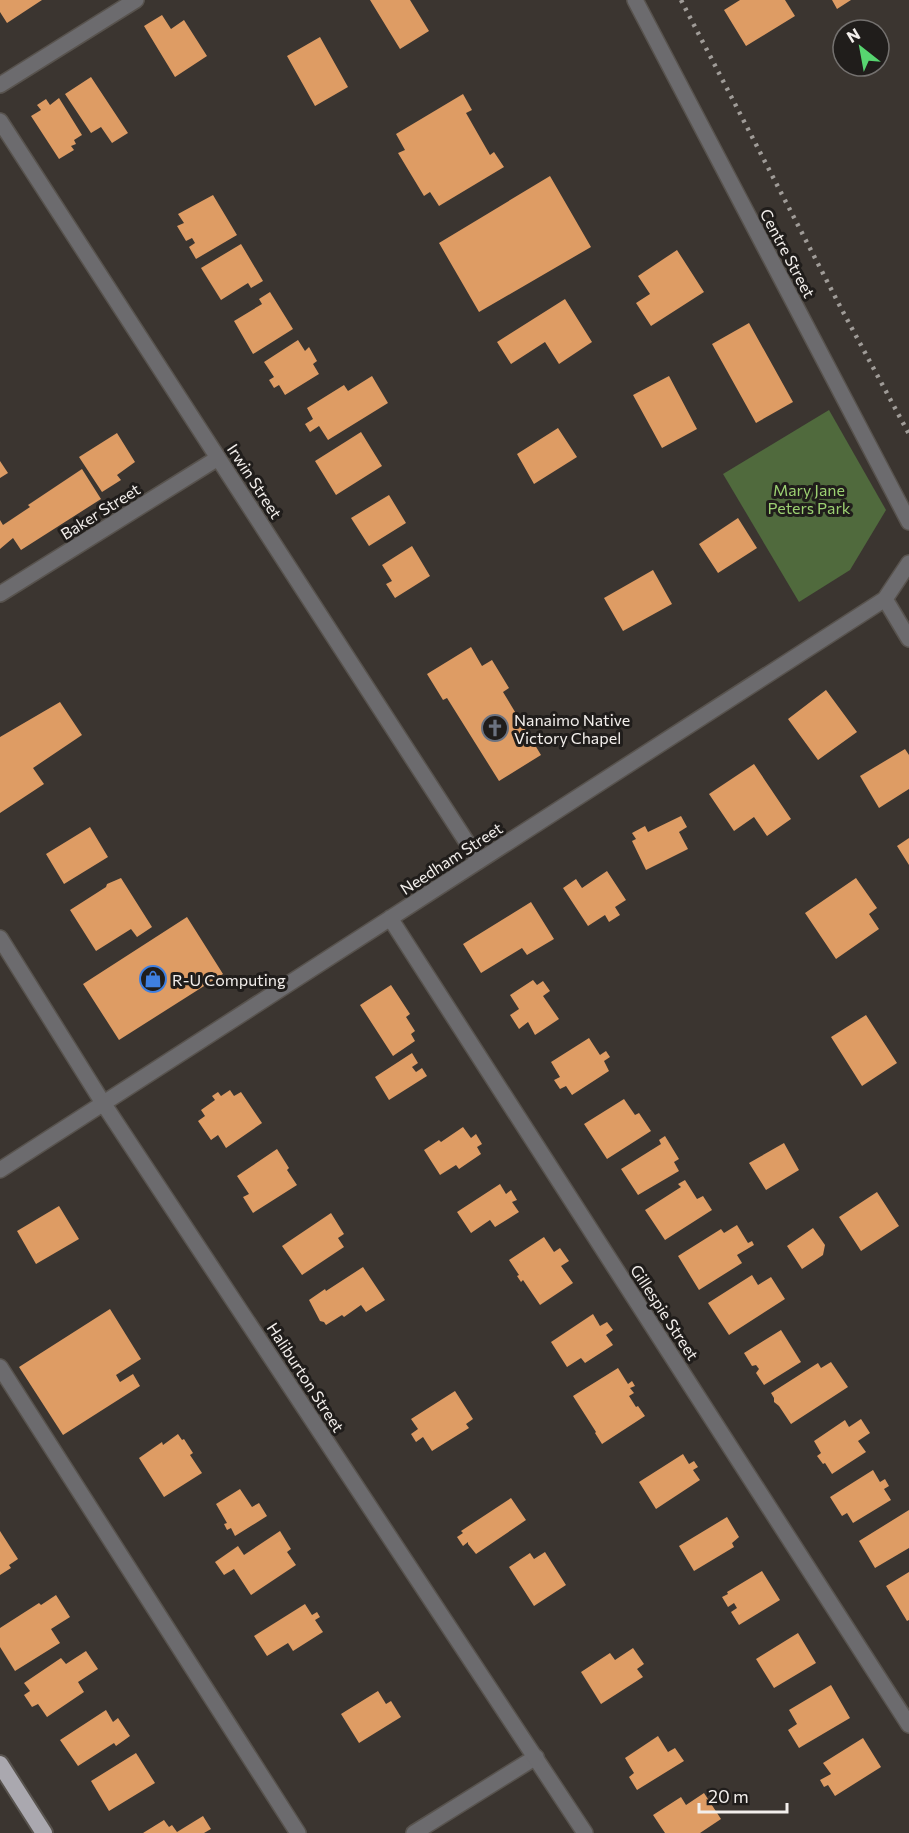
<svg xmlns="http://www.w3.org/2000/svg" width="909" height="1833" viewBox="0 0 909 1833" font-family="Commissioner,sans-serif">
<rect width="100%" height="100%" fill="#3b3530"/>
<!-- green -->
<path fill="#506a3d" d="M829,410L886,510L850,570L799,602L723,474Z"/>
<!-- building -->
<path fill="#de9c64" d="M0,0H42L7,23L0,12Z
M370,0H410L429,31L400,49Z
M740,0H785L795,16L746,46L724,10Z
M832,0H851L837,9Z
M162,15L171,29L184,20L207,56L175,77L144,26Z
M320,37L348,87L315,106L287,56Z
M91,77L128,133L112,143L101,127L91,133L65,94Z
M463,94L472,110L466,113L490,155L494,152L504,167L439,206L430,192L424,196L398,153L405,150L396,134Z
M59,98L82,135L74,140L76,144L71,146L74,150L59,159L31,116L41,110L37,105L46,99L50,105Z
M550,176L591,247L479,312L439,243Z
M213,195L237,235L196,259L189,247L195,243L192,238L186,241L177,226L184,223L178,214Z
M241,244L263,281L251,288L248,283L221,300L201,268Z
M677,250L704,292L651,326L636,303L650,294L638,276Z
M270,292L293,329L253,354L234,321L262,304L259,299Z
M565,299L592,342L559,364L545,342L511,364L497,342Z
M749,323L793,402L756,423L712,344Z
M298,340L305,351L309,347L317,361L313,364L319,374L285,395L279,385L274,388L269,380L274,377L264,362Z
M372,376L388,403L328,440L319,426L310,432L305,424L313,419L307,408L344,385L348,391Z
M669,376L697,429L662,448L633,395Z
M558,428L577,457L534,484L517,454Z
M361,432L382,466L336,495L315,461Z
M117,433L135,462L117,475L121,480L102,492L79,457Z
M0,461L8,473L0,478Z
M82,469L101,499L21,550L13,538L0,549V520L3,525L30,507L28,505Z
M389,495L406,523L369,546L351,518Z
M738,518L757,548L718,573L699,544Z
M412,546L430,576L395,598L386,584L392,581L382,565Z
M653,570L672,604L623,631L604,598Z
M471,647L482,666L492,660L509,688L503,692L541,755L499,781L447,698L443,700L427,674Z
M826,690L857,732L818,760L788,719Z
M60,702L82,735L33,768L44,784L0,813V737Z
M905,749L909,755V789L879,808L860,776Z
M754,764L791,819L767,836L754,817L734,831L709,794Z
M681,816L687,827L679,832L688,849L646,870L632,841L636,839L632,833L645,826L648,832Z
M90,827L108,857L64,884L46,854Z
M909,838V865L897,846Z
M607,871L626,900L615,907L620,915L609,922L605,915L588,926L563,888L576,879L582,888Z
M121,878L152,927L137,937L131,929L96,951L70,910L106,887L107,884Z
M856,878L877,908L869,914L879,929L836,959L805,913Z
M531,902L554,939L527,955L522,948L481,973L463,944Z
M187,917L223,974L119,1040L83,984Z
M533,980L537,985L543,981L550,991L543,996L559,1019L535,1035L528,1022L519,1029L510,1015L519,1009L510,995Z
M391,985L410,1014L406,1017L415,1031L411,1034L415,1041L393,1056L360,1005Z
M866,1015L897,1063L862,1086L831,1037Z
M589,1038L600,1055L606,1051L610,1057L604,1061L609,1071L572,1095L566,1086L560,1089L554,1080L560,1077L551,1062Z
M412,1053L418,1063L412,1067L416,1072L422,1068L427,1076L389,1100L375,1077Z
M230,1090L234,1096L241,1092L262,1123L226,1148L218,1135L211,1140L198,1121L205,1116L201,1110L215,1100L212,1096L218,1092L221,1096Z
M624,1099L635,1115L639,1113L651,1131L607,1159L584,1124Z
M463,1127L471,1138L476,1134L482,1144L477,1147L481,1154L459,1169L456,1165L440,1175L424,1150L439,1140L441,1142Z
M665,1136L679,1159L674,1162L679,1171L638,1195L621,1169L661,1144L659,1140Z
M784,1143L799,1170L766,1190L749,1163Z
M277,1149L289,1168L287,1170L297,1185L253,1213L243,1197L249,1194L237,1176Z
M685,1180L697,1199L703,1196L712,1210L665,1240L645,1210L681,1187L678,1184Z
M500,1184L506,1194L511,1190L517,1200L512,1202L519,1212L495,1227L490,1220L471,1233L457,1212Z
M877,1192L899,1226L861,1251L839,1217Z
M59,1206L79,1239L36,1264L17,1231Z
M331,1213L344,1234L338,1238L344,1247L302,1275L282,1246Z
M737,1225L748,1243L752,1241L754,1245L737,1255L742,1263L699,1290L678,1256L721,1229L724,1233Z
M813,1228L825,1245L823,1255L802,1269L787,1246Z
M544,1237L554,1252L560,1248L569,1261L561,1266L573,1283L540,1305L523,1280L521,1282L517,1276L519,1275L509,1260Z
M363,1267L385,1300L366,1312L361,1305L344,1317L342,1315L326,1325L324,1322L320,1321L309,1300L325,1289L326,1291Z
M752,1275L758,1285L771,1277L785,1299L729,1335L708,1303Z
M110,1309L141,1359L116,1375L120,1382L133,1374L140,1386L63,1435L19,1367Z
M593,1314L600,1326L607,1322L613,1330L606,1335L613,1345L585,1363L581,1358L567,1367L551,1342Z
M781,1330L801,1362L764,1385L756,1373L759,1369L756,1365L752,1366L744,1353Z
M831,1362L848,1387L791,1424L779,1406L774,1402V1398L771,1393L818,1363L821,1368Z
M618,1368L628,1384L632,1381L635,1386L630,1388L634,1393L629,1396L636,1407L638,1406L645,1416L602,1444L595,1433L596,1432L573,1396Z
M455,1391L473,1419L466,1424L469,1428L432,1451L423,1437L416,1442L411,1434L418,1429L411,1419Z
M861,1419L870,1433L858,1441L866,1452L832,1474L825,1463L823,1464L817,1456L821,1453L814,1441L845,1420L849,1427Z
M178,1434L182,1440L184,1439L193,1453L190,1455L202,1473L164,1497L139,1458L162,1442L163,1445Z
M683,1454L689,1464L694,1461L698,1467L693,1470L700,1480L656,1509L639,1482Z
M873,1470L880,1482L885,1479L889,1486L884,1489L891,1500L853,1523L847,1513L842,1516L830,1497Z
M240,1489L252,1507L259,1503L267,1516L235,1536L231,1528L227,1530L224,1524L227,1523L216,1504Z
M511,1498L526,1520L476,1554L468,1544V1542L463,1546L457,1537L463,1533L461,1531Z
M909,1510V1548L875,1568L859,1541Z
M727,1517L739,1537L732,1543L734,1547L694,1571L679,1546Z
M0,1531L18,1559L9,1565L11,1568L0,1575Z
M280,1531L291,1549L287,1552L296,1565L251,1595L234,1569L224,1575L215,1562L238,1546L244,1555Z
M545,1552L566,1585L534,1606L509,1567L530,1553L534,1559Z
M762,1571L780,1600L739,1625L731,1612L737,1608L734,1603L728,1607L722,1597L728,1594L727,1592Z
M909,1572V1620L907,1621L886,1586Z
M56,1595L70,1617L51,1629L60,1643L15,1671L0,1647V1628L39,1603L41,1605Z
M305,1604L312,1615L317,1612L320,1617L315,1620L323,1632L293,1651L288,1643L267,1656L254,1636Z
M798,1633L816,1663L774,1688L756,1659Z
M633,1648L644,1664L637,1669L643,1677L601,1704L581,1672L610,1653L615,1660Z
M86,1651L98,1669L78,1682L84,1692L47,1717L38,1704L32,1707L24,1695L30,1691L24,1683L61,1658L66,1664Z
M831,1685L850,1718L799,1748L788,1730L797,1724L789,1710Z
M378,1691L386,1704L391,1701L401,1717L359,1743L341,1714Z
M106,1710L113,1722L118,1718L130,1736L116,1746L114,1743L78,1766L60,1740Z
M658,1736L668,1752L675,1748L684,1761L637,1790L629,1777L634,1773L625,1758Z
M863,1738L881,1767L835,1796L828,1785L824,1787L820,1780L831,1774L823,1763Z
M136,1753L155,1783L109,1811L91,1781Z
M704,1793L721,1819L700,1833H665L653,1815L681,1797L686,1805Z
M203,1816L211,1829L204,1833H143L164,1820L169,1827L172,1825L177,1832Z"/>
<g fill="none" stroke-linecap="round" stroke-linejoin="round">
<defs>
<path id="service" d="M0,1367L298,1833
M414,1833L536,1757"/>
<path id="minor" d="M635,0L909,522
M0,85L136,0
M0,121L479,861
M0,594L218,458
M885,599L909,639
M390,918L909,1725
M0,938L103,1103L585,1833
M0,1170L885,599L909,563"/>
<path id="trunk" d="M0,1764L44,1833"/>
</defs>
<!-- service casing -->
<use href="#service" stroke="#58534e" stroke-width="18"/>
<!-- minor casing -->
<use href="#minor" stroke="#58534e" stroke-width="18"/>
<!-- trunk casing -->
<use href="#trunk" stroke="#58534e" stroke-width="20"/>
<!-- service -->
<use href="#service" stroke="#6c6b6e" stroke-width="15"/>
<!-- minor -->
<use href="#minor" stroke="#6c6b6e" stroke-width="15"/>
<!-- trunk -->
<use href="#trunk" stroke="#aaa8af" stroke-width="16"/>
<!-- rail -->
<path stroke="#a09c98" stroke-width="4.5" stroke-dasharray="3 6" stroke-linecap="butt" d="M681,0L842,310L909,434"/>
</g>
<!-- icons -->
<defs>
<symbol id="church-ring" viewBox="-11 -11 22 22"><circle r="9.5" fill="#201d1b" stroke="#6b7280" stroke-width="1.5"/><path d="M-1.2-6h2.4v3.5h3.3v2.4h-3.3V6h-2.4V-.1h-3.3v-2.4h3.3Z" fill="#6b7280"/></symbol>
<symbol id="shop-ring" viewBox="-11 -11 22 22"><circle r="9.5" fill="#201d1b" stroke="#3f7fe0" stroke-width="1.5"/><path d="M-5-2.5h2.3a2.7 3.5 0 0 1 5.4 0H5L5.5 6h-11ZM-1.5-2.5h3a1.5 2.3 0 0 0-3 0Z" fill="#3f7fe0"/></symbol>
</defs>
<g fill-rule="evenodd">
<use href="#church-ring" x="480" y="713" width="30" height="30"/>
<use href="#shop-ring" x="138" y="964" width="30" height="30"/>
</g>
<g text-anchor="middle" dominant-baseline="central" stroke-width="6" stroke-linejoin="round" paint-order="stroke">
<!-- street labels -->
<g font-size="16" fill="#f3efec" stroke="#201d1b">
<text transform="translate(788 253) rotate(62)">Centre Street</text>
<text transform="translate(255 481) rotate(57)">Irwin Street</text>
<text transform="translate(100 511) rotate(-32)">Baker Street</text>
<text transform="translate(451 858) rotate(-33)">Needham Street</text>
<text transform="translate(665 1312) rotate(57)">Gillespie Street</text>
<text transform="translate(306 1377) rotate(57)">Haliburton Street</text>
</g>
<!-- park labels -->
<g font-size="16" fill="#9cd172" stroke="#201d1b">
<text x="809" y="489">Mary Jane<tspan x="809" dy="18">Peters Park</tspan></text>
</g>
<!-- poi labels -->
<g font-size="16" fill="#f3efec" stroke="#201d1b" text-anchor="start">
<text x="514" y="719">Nanaimo Native<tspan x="514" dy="18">Victory Chapel</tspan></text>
<text x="172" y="979">R-U Computing</text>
</g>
</g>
<!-- north arrow -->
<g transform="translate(861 48) rotate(329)"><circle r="28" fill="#201d1b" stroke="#74716f" stroke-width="1.5"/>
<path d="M0-4.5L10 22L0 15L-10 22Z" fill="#57d570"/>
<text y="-9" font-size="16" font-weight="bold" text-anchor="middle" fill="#f3efec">N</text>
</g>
<!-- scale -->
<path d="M699 1803v9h88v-9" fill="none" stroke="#f3efec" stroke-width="3"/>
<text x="708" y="1803" font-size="18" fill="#f3efec" stroke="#201d1b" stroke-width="4.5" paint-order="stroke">20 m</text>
</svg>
